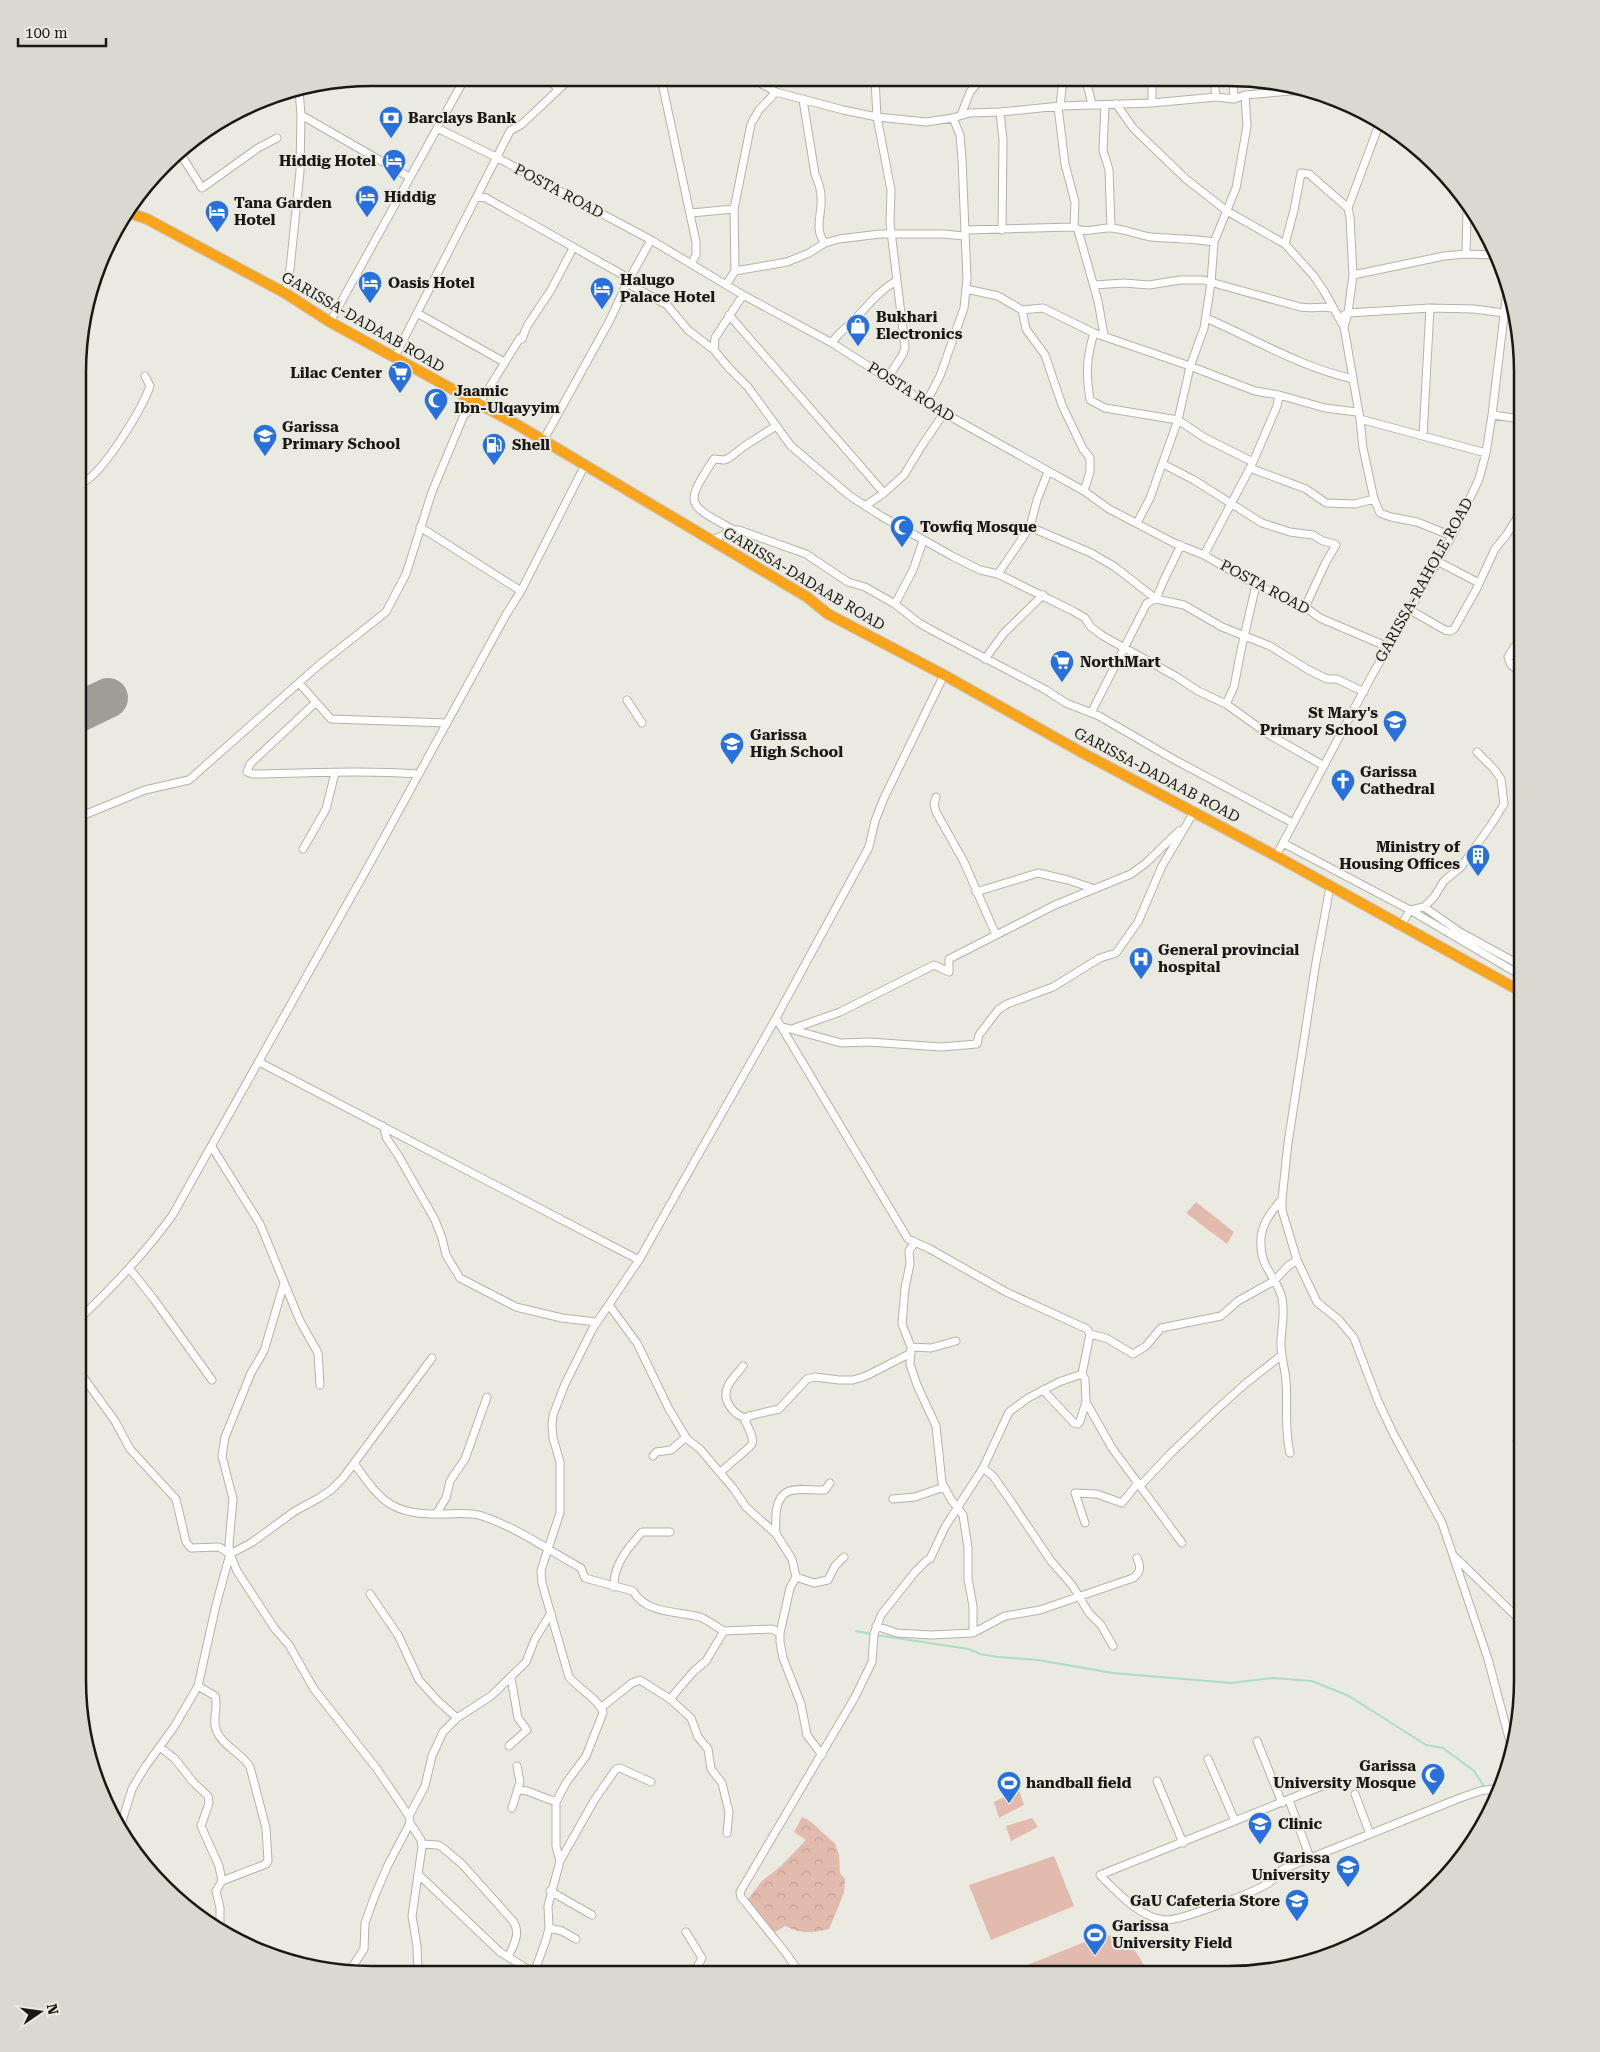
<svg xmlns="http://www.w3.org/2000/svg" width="1600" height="2052" viewBox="0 0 1600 2052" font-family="'Roboto Serif',serif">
<defs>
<pattern id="forest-crowns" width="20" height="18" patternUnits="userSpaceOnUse" patternTransform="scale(1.25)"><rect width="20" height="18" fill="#e2bbae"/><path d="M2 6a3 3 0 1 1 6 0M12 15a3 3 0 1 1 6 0" fill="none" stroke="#c1a095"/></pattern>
</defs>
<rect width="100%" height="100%" fill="#ebeae0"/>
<!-- green -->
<path fill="#e2bbae" d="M1196,1202L1234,1232L1227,1244L1186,1213Z
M1019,1790L1024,1805L999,1818L994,1802Z
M1032,1818L1038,1827L1011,1841L1006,1826Z
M1054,1856L1074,1906L991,1940L969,1885Z
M1102,1935C1125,1935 1142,1953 1146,1974H1008L1012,1971Z"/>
<!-- forest -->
<path fill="url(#forest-crowns)" d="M802,1817C815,1822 823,1835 835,1843L839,1855L840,1873L845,1879L844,1893L829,1929C812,1933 801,1934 785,1926L767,1937L744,1904L762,1881L781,1866L806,1840L794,1832Z"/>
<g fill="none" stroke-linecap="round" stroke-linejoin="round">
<!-- stream -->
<path stroke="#aadec6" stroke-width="2" d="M856,1631L871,1634
M876,1635L969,1649L980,1654L998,1657L1038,1660L1113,1673L1231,1683L1272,1678L1312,1681L1349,1696L1426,1745L1443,1748L1474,1771L1485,1788
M1487,1792L1493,1803"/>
<!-- runway -->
<path stroke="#9e9e96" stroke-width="40" d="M79,712L108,698"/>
<defs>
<path id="minor" d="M546,78L559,89
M661,78L696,242V255L691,264
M753,79L776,92L843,110L877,117L926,122L953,118L969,113L1000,112L1060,106L1152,103L1216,97L1234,99L1245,95L1303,90
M875,79L877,117L891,190L890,223L905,347L903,354L887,379
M1086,80L1092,104
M1152,80V103
M1214,80L1216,97
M1233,80L1234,99
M803,100L815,174C818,181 821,189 821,197C823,212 813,229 825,243
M1116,104L1134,129L1186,179L1227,211L1285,244L1313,275L1324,291L1344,327L1360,419L1363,448L1374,499L1380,513L1391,517L1417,522L1452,536
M1105,105L1103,150L1109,170L1111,228
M1060,106L1063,79
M1058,107L1065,164L1075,202L1074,227
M1000,112L1003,140L1002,230
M301,115L409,177
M961,115L970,92L981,79
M1385,125L1458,190
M437,128L496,157L651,240L743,295L832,343L926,403L1084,491L1109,509L1174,543L1204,555L1256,585L1305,607L1320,618L1388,647
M178,150L202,188L258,148L277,138
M477,196L510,131L522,124L571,78
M1466,202L1467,211L1466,254
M691,213L734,209
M965,230L1074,227C1083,234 1099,228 1109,228C1123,228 1137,235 1151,237C1172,239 1193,238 1214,242
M1078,230L1098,301L1104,335
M1285,244L1294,210L1301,173L1309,174L1348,208
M735,271L787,262L809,253L825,243L839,239L880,234H944L964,236
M1353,275L1444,256L1466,254L1497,255
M726,285L735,271L734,209L751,124L759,110L776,92
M1094,285L1124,283L1149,285L1180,280H1203L1300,307C1311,309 1321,306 1332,308
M966,289L998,296L1022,310L1043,308L1094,333L1187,365L1255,391L1279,395L1325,408L1357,412
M285,293L290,269L300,171L301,115L299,90
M1430,308L1474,309L1504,313
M1022,310L1026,329L1045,355L1062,405L1083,449L1090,458V472L1084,491
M417,313L504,362
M729,315L884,493
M1344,315L1348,313L1353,275L1350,217L1348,208L1380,122
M1206,318C1255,339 1300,367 1353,379
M330,322L465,78
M1344,327L1348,313L1430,308L1423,436
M1094,333C1086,359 1086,374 1090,400L1105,408L1178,420L1205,438L1253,462L1250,468L1306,489L1326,503L1355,504L1374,499
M832,343C838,332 848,328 856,318C869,304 879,291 896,281
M714,350L715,338L743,295
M394,358L477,196L486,198L623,275L627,283L667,305L688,330L714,350L729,368L748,387L791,446L850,496L881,516L952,556L980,570L998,574L1073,611L1085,618L1091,627L1103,636L1177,677L1198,691L1226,704L1268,734L1324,766
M926,403L940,376L964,308L967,279L962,159L960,135L953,118
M1492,415L1522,419
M1360,419L1486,453
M543,441L610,320L627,283L651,240
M1253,462L1277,406L1279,395
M1163,464L1194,480L1262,523L1290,532L1313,535L1323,541L1335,544L1336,545L1326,562L1305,607
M80,484C102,476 142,409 150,386L145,376
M865,506L884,493L904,475L921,447L944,413
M1137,523L1150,498L1178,420L1190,367L1204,328L1211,283L1214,242L1236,188L1239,172L1247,126L1245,95
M420,527L521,591
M1030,527L1091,553L1115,567L1156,599L1184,605L1222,627L1270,646L1307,669L1327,679H1337L1364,692
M734,530C687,504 683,506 714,459L724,460L729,458L746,445L776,426
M710,541L734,530H739L806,554L848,582L865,587L895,604L919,623L937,633L1046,690L1066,703L1099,716L1175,760L1293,823
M1204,555L1250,468
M1437,561L1479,583
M998,574L1030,527L1037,500L1048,472
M895,604L913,570L923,541
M1410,610L1445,630L1450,631L1454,629L1476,590L1495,549L1507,534L1522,510
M1508,657L1522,653
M985,659L1004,633L1043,595
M1522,673L1511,665L1508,657L1514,647L1522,641
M299,683L331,719L447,723
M627,700L642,723
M315,703L250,764L247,772L253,774C308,773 363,770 419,774
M1226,704L1234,687L1241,650L1256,585
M1091,713L1147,603L1156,599L1163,582L1181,545
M936,797L934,804L936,812L964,862L996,935
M79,817L145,790L189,780L319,665L386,612L406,574L432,492L464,415L479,404L520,338L522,339L527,326L551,290L573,248
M1283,843L1410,910L1522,976
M303,849L326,809L335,773
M1276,856L1371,677L1452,536L1479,479L1486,453L1492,415L1508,283
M1330,887L1316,962L1288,1143L1282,1199V1210L1297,1260L1317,1302L1339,1320L1354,1338L1378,1401L1393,1433L1442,1523L1488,1659L1512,1749
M976,892L1038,873L1068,880L1095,889
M1424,907L1460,932L1522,966
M1401,925L1410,910L1424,907L1434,897L1444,881L1461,867L1491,825L1504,804L1501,779L1494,769L1477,752
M776,1018L908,1239L930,1249L1006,1292L1087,1329L1090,1334L1106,1338L1133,1354L1146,1346L1161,1328L1221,1316L1238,1301L1274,1281L1288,1266L1297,1260
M783,1027L841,1043L869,1042L941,1047L977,1044L979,1035L998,1010L1007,1004L1053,987L1100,958L1116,953L1138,922L1162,866L1194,812
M792,1029L840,1012L934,965L949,972V959L1055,905L1131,874L1146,863L1179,831
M259,1062L639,1260
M383,1126L387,1139L398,1155L435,1220L442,1238L446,1255L460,1278L516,1307L562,1318L596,1322
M212,1147L260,1224L300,1321L318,1353L320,1385
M1282,1199C1272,1211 1262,1223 1261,1238C1259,1269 1276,1274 1282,1298C1285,1313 1282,1325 1281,1340C1280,1354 1285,1367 1286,1381C1288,1405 1284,1430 1290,1453
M915,1242L909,1251L910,1264L905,1288L902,1324L911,1347L910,1364L917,1385L936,1426L942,1483L952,1501L963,1515L968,1548V1579L973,1606V1633
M129,1268L153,1298L212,1380
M284,1283L264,1351L251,1373L225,1437L222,1456L233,1499L229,1544L230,1554L237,1571L252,1594L275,1629L289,1645L314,1689L377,1769L409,1816L410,1823L421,1840L422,1847L412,1916L417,1946L418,1972
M609,1305L637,1343L669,1409L687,1439L700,1449L733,1488L746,1507L776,1534L792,1559L796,1577L790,1588L780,1633V1642L783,1658L801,1704L807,1735L822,1755
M78,1320C112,1288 144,1254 172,1216L374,856L507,613L521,591L585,465
M1090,1334L1082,1374L1085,1379L1086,1402L1112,1448L1182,1543
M911,1347L931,1348L956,1341
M743,1366C738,1373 731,1379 728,1386C721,1399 733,1415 746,1418
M78,1370L115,1421L130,1449L176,1499L186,1542L191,1548L219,1547L230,1554
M1043,1390L1074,1423L1078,1424L1080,1421L1086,1402
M1517,1441L1522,1428
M653,1456L656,1452L671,1450L686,1437
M354,1463C382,1503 392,1515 444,1514C456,1514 470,1512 482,1516C518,1528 548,1550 581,1568L585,1578L633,1591C646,1614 677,1611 700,1617C708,1620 716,1627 724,1631
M983,1468L993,1476L1010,1500L1051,1561L1072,1585L1089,1613L1101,1625L1113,1646
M720,1473C725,1467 750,1448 752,1444C754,1436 748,1427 745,1421L749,1416L779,1409L807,1379L815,1377L839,1380H853L866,1376L911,1353
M1140,1486L1170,1454L1216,1410L1245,1384L1282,1355
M893,1499L915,1497L944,1487
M436,1514L446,1498L450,1481L465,1459L487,1397
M1085,1523L1075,1493L1097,1494L1122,1503L1138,1483
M776,1534C775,1527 776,1520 776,1514C779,1481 802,1491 825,1490L830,1483
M1455,1557L1522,1622
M796,1577L814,1583L828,1580L835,1566L844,1557
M614,1587C613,1565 628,1548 642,1532H670
M370,1594L398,1635L419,1680L437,1700L457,1718
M876,1626L897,1633L931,1635L973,1633L1005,1616L1040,1610L1133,1578C1141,1572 1141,1567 1137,1558
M198,1686L215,1696C219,1708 211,1720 217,1732C224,1747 242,1753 250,1767L266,1828L268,1861L266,1864L222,1881
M670,1699L694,1671L706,1661L724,1631L772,1629L780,1633
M602,1707L632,1683L640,1680L670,1699L691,1718L698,1737L708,1749L711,1769L722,1783L729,1812L727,1833
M1257,1741L1282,1803
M509,1746L527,1730L518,1718L511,1678
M160,1747L175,1759L193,1782L208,1796L209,1803L201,1826L219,1866L222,1881L216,1891L220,1908V1931
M1208,1759L1235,1821
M1157,1781L1183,1843
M1322,1786L1100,1875C1117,1892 1140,1918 1165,1920C1181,1921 1254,1892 1269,1883C1274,1879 1278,1874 1283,1869L1460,1798L1480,1791L1500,1788
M519,1790L527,1791L556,1802
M1355,1794L1370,1834
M1289,1800L1310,1858
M512,1808L520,1782L517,1766
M409,1816L425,1786L432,1756L443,1732L457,1718L491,1696L526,1662L535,1639L551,1613
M120,1828L132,1789L145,1767L174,1727L198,1686L216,1605L230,1554L251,1543L295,1511L319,1498L331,1490L343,1478L432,1358
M422,1844L438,1845L443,1848L462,1864L513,1921C521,1933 514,1945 508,1957
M560,1861L595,1799L616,1769L620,1768L651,1782
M418,1874L500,1952L534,1973
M550,1891L592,1915
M549,1928L562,1931L576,1939
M686,1932L702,1958L694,1973
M349,1972L364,1949L365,1923L375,1895L388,1865L410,1823
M534,1973L546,1940L549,1928L548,1906L560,1861L556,1846V1802L566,1783L586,1756L603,1713C602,1702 577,1687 569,1677L542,1583L541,1571L545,1558L560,1513V1462L553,1438L552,1425L553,1415L565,1384L593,1328L639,1260L680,1187L776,1018L869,847L875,821L884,798L944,675
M800,1973L785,1952L741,1897L740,1892L855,1697L872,1662L874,1634L881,1615L915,1572L927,1560L930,1559L945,1527L983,1468L1009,1412L1028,1398L1059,1382L1082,1374"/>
<path id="highway" d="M127,212L147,219L285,293L330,322L516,424L807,597L828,614L944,675L1081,752L1276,856L1522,992"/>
</defs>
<!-- minor casing -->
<use href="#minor" stroke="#b4b3a9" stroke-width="9"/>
<!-- highway casing -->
<use href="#highway" stroke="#c8c8c7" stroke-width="12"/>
<!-- minor -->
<use href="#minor" stroke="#fff" stroke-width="7"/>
<!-- highway -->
<use href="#highway" stroke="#f9a41b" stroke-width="10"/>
</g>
<!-- icons -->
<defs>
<symbol id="bank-pin" viewBox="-11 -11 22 30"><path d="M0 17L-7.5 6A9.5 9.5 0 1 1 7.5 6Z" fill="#2871dd" stroke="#ebeae0"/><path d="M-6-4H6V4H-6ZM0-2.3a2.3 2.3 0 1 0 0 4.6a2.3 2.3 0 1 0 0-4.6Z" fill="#fff"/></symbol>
<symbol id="hotel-pin" viewBox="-11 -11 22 30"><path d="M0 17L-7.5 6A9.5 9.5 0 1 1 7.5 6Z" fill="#2871dd" stroke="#ebeae0"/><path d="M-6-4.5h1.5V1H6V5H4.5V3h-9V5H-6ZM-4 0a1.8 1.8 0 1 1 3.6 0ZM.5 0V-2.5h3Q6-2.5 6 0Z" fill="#fff"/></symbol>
<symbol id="shop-pin" viewBox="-11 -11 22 30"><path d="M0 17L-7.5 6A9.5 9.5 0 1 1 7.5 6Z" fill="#2871dd" stroke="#ebeae0"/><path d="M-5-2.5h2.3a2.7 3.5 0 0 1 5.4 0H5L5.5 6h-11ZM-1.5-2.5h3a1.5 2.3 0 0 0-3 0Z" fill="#fff"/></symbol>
<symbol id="supermarket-pin" viewBox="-11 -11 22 30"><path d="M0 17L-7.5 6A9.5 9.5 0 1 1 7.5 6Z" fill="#2871dd" stroke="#ebeae0"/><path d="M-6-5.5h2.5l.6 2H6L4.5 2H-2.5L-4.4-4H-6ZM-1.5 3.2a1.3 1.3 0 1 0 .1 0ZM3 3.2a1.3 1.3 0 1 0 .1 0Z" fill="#fff"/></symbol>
<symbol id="mosque-pin" viewBox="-11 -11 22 30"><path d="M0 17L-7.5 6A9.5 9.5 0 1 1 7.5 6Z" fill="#2871dd" stroke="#ebeae0"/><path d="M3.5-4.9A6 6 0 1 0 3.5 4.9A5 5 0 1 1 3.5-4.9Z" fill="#fff"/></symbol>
<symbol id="school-pin" viewBox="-11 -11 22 30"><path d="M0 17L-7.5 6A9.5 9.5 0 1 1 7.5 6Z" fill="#2871dd" stroke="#ebeae0"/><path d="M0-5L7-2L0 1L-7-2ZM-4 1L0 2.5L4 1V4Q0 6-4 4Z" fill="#fff"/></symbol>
<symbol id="fuel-pin" viewBox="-11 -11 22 30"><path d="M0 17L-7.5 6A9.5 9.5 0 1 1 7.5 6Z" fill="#2871dd" stroke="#ebeae0"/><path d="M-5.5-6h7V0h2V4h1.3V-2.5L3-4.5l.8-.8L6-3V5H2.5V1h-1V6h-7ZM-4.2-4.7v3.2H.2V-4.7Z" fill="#fff"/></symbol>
<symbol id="church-pin" viewBox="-11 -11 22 30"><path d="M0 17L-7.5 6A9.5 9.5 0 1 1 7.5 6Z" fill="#2871dd" stroke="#ebeae0"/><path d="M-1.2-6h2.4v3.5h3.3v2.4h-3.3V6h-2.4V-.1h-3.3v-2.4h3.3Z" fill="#fff"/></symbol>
<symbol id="building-pin" viewBox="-11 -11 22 30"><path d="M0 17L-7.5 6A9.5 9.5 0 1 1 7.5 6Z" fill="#2871dd" stroke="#ebeae0"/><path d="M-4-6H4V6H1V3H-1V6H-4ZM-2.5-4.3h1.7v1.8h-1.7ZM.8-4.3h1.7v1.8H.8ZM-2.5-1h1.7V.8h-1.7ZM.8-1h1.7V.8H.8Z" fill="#fff"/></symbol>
<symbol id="hospital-pin" viewBox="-11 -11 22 30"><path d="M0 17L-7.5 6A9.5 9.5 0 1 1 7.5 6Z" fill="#2871dd" stroke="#ebeae0"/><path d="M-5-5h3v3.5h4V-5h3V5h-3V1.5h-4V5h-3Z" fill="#fff"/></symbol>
<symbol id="stadium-pin" viewBox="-11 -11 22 30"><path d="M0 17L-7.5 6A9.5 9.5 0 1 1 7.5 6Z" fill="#2871dd" stroke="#ebeae0"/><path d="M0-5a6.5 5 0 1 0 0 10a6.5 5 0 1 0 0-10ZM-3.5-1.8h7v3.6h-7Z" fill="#fff"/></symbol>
<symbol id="university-pin" viewBox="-11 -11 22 30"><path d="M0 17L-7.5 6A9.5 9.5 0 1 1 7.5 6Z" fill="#2871dd" stroke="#ebeae0"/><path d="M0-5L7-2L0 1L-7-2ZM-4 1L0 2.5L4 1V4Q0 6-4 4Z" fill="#fff"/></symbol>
</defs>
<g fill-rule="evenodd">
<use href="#bank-pin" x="377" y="104" width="28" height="38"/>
<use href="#hotel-pin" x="380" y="147" width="28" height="38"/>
<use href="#hotel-pin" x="353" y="183" width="28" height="38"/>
<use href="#hotel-pin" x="203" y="198" width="28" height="38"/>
<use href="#hotel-pin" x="356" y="269" width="28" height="38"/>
<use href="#hotel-pin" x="588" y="275" width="28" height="38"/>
<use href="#shop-pin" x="844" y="312" width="28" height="38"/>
<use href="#supermarket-pin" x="386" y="359" width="28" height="38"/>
<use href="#mosque-pin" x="422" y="386" width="28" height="38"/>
<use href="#school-pin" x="251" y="422" width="28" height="38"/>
<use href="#fuel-pin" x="480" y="431" width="28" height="38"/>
<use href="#mosque-pin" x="888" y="513" width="28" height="38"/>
<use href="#supermarket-pin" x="1048" y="648" width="28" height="38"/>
<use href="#school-pin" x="1381" y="708" width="28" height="38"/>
<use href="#school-pin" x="718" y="730" width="28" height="38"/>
<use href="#church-pin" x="1329" y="767" width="28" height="38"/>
<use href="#building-pin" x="1464" y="842" width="28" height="38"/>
<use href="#hospital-pin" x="1127" y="945" width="28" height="38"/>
<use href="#mosque-pin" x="1419" y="1761" width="28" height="38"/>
<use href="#stadium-pin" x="995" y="1769" width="28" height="38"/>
<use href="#university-pin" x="1246" y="1810" width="28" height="38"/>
<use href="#university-pin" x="1334" y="1853" width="28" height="38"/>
<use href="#university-pin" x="1283" y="1887" width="28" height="38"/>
<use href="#stadium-pin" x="1081" y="1921" width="28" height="38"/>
</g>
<g text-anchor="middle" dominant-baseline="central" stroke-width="4" stroke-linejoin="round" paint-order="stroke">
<!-- poi labels -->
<g font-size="15" font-weight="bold" fill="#191815" stroke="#ebeae0" text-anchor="start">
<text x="408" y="118">Barclays Bank</text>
<text x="376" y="161" text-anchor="end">Hiddig Hotel</text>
<text x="384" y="197">Hiddig</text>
<text x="234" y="203">Tana Garden<tspan x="234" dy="17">Hotel</tspan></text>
<text x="620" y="280">Halugo<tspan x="620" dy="17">Palace Hotel</tspan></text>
<text x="388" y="283">Oasis Hotel</text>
<text x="876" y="317">Bukhari<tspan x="876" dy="17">Electronics</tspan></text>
<text x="382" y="373" text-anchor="end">Lilac Center</text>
<text x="454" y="391">Jaamic<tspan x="454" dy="17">Ibn-Ulqayyim</tspan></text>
<text x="282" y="427">Garissa<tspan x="282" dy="17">Primary School</tspan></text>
<text x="512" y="445">Shell</text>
<text x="920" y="527">Towfiq Mosque</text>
<text x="1080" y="662">NorthMart</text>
<text x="1378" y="713" text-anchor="end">St Mary's<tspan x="1378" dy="17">Primary School</tspan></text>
<text x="750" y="735">Garissa<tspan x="750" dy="17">High School</tspan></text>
<text x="1360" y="772">Garissa<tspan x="1360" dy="17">Cathedral</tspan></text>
<text x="1460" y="847" text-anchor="end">Ministry of<tspan x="1460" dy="17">Housing Offices</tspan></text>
<text x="1158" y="950">General provincial<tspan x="1158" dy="17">hospital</tspan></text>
<text x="1416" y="1766" text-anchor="end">Garissa<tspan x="1416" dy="17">University Mosque</tspan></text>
<text x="1026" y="1783">handball field</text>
<text x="1278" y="1824">Clinic</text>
<text x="1330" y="1858" text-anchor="end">Garissa<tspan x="1330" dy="17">University</tspan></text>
<text x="1280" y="1901" text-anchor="end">GaU Cafeteria Store</text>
<text x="1112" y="1926">Garissa<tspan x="1112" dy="17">University Field</tspan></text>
</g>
<!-- street labels -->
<g font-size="15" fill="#191815" stroke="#ebeae0">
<text transform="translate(559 191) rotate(28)">POSTA ROAD</text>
<text transform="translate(363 322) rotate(30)">GARISSA-DADAAB ROAD</text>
<text transform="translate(911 392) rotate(32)">POSTA ROAD</text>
<text transform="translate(804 579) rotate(31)">GARISSA-DADAAB ROAD</text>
<text transform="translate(1424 580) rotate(-61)">GARISSA-RAHOLE ROAD</text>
<text transform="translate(1265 587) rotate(28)">POSTA ROAD</text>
<text transform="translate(1157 775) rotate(28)">GARISSA-DADAAB ROAD</text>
</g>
</g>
<!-- crop -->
<path d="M0 0H1600V2052H0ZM372 86H1228A286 286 0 0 1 1514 372V1680A286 286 0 0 1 1228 1966H372A286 286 0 0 1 86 1680V372A286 286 0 0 1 372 86Z" fill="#dad9d0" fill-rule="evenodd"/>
<path fill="none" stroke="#191815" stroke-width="2.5" d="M372 86H1228A286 286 0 0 1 1514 372V1680A286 286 0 0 1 1228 1966H372A286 286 0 0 1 86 1680V372A286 286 0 0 1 372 86Z"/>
<!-- north arrow -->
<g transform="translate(40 2012) rotate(77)" stroke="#ebeae0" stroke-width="4" paint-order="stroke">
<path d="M0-4L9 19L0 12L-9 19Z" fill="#191815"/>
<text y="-8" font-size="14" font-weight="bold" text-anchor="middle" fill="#191815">N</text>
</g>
<!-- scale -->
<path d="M18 38v8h88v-8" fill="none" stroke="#191815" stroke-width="2.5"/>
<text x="25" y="38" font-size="15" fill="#191815" stroke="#ebeae0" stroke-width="4" paint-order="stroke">100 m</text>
</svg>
